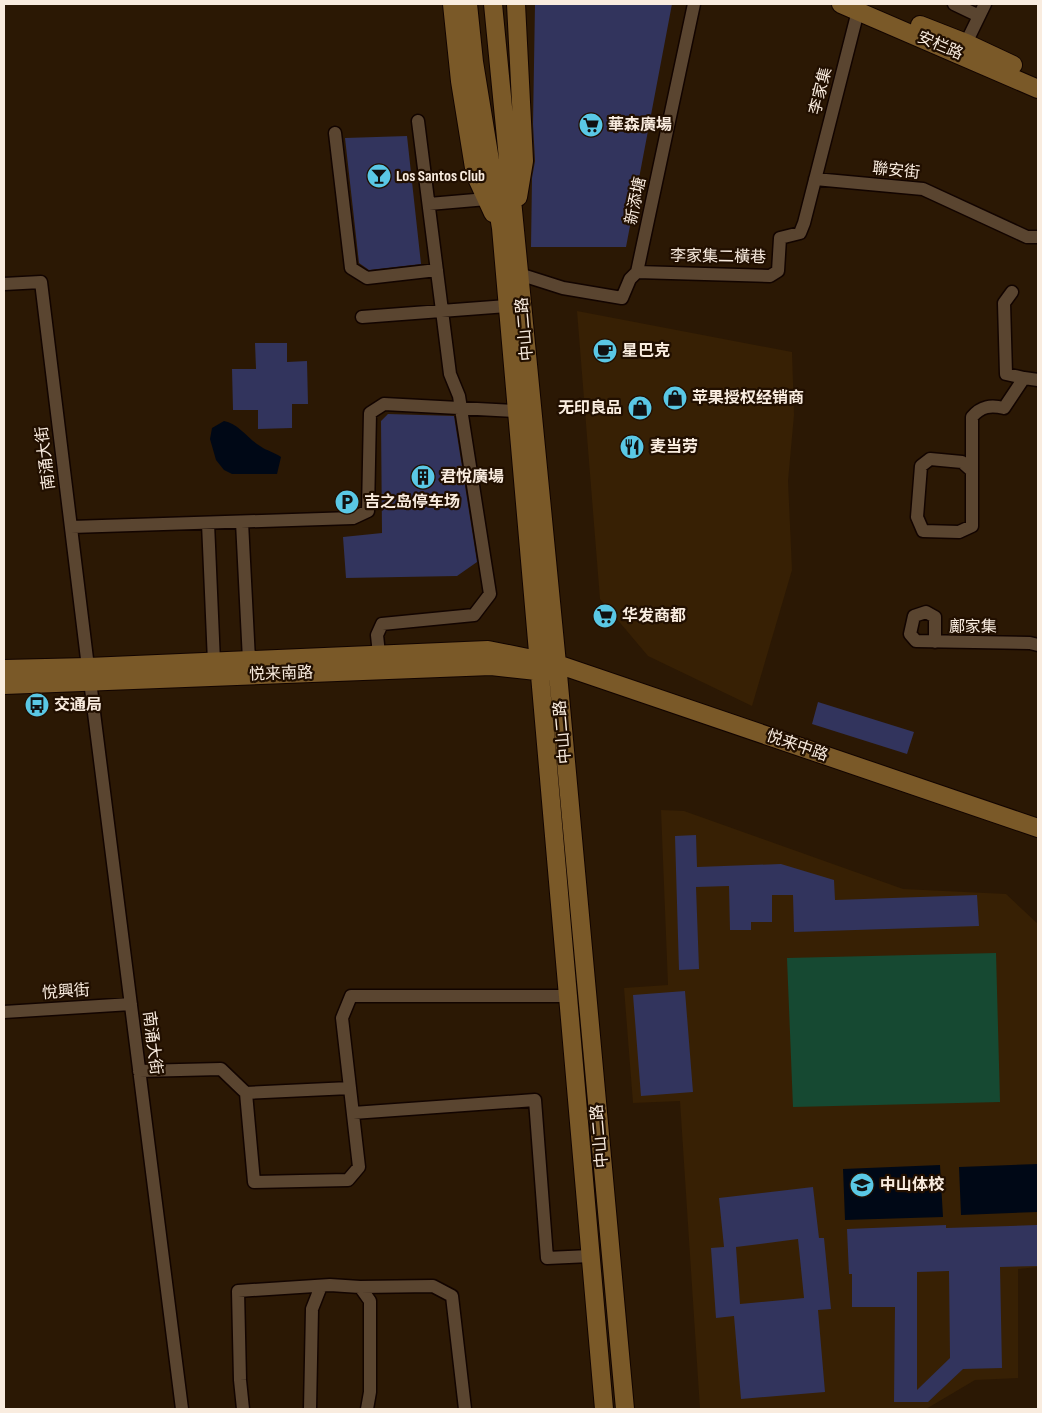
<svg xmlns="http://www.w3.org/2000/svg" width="1042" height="1413" viewBox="0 0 1042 1413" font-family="'Sofia Sans Condensed','Noto Sans SC',sans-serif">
<rect width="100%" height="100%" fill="#2b1804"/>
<!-- built -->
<path fill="#372004" d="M577,311L792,352L794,415L788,481L792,570L752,706L648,656L600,599Z
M661,810L684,811L903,889L1006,894L1038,924V1267L1018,1269V1378L975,1380L926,1409H700L680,1101L633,1103L624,988L668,985Z"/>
<!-- pitch -->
<path fill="#164932" d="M996,953L1000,1102L793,1107L787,958Z"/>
<!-- water -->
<path fill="#000816" d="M224,421C238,423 248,439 260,446C267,451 274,452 281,457L277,474H232L224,470L216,460L210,439L212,428Z
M1038,1164V1212L961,1215L959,1167Z
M940,1165L943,1217L845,1220L843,1169Z"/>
<!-- building -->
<path fill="#32345d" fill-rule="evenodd" d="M535,4H672L626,247H531L532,178L535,161L533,124Z
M407,136L421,264L369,270L359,263L345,138Z
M255,343H287V362L307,361L308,404H292V428L258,429V410H233L232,369H256Z
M388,414L454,416L477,562L457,576L346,578L343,537L382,533L381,421Z
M818,702L914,732L907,754L812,724Z
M696,835L697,867L781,864L834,880L835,900L977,895L979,926L794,932L793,895H772V922H751V930H730L729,886L696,887L699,969L679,970L675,836Z
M685,991L693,1092L641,1096L633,995Z
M813,1187L819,1238H824L831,1309L818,1310L825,1392L741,1399L734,1316L716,1318L711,1248L724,1247L719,1198ZM798,1239L804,1298L740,1304L736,1247Z
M946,1225V1228L1037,1225L1038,1266L1000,1267L1002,1368L963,1369L928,1402H894L895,1307H852V1274H849L847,1229ZM949,1271L950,1358L917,1390V1272Z"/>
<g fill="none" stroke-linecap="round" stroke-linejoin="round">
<defs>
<path id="street" d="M954,4L979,16
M966,43L985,4
M335,133L351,268L367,278L437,270
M815,179L923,189L1027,237H1038
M429,204L487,199
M637,272L770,276L778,271L780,238L800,233L804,223L858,11
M519,274L563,288L622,298L630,279L637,272L694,4
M4,284L41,282L88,667
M1012,292L1004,303L1006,374L1024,378
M362,317L507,306
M972,471L962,462L930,459L921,466L917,517L923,531L959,532L972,526V417C981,406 991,405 1004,408L1024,378L1038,380
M242,522L249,660
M208,523L214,662
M71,527L353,518L368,511L370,413L384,404L516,411
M935,642V617L926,612L914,616L910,634L916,641L1030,643L1038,645
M379,654L377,635L382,624L474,615L490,594L459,396L450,374L418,121
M90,681L182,1409
M4,1012L131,1004
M139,1071L221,1069L246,1093L350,1088
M246,1093L254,1182L348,1180L359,1167L342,1018L351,996H567
M353,1113L535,1100L547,1258L590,1256
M360,1287L370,1301V1392L367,1409
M243,1409L240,1380L238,1291L330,1285L360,1287L433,1286L452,1296L465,1409
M310,1409L312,1309L321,1286"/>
<path id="secondary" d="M452,4L460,81L475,174L493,213
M468,4L474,62L501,228L604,1409
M493,4L558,674L625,1409
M516,4L524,161L518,197
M841,4L1038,89
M920,25L966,43L1013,65
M4,669L88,667L488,650L557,664L1038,828
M4,685L491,666L546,672"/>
</defs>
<!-- street casing -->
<use href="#street" stroke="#120400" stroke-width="15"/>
<!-- secondary casing -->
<use href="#secondary" stroke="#120400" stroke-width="20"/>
<!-- street -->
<use href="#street" stroke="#5a4530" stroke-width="12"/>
<!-- secondary -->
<use href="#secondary" stroke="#7a5928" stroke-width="18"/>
</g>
<!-- icons -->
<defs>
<symbol id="supermarket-disc" viewBox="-11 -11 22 22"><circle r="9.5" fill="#5ac8e5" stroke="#210f00"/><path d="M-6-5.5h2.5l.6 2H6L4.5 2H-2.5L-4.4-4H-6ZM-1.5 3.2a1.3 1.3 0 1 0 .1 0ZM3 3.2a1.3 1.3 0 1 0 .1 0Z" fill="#111"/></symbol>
<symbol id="bar-disc" viewBox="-11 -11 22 22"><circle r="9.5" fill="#5ac8e5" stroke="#210f00"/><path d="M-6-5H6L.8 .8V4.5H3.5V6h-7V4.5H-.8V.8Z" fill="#111"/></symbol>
<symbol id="cafe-disc" viewBox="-11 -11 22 22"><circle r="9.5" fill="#5ac8e5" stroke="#210f00"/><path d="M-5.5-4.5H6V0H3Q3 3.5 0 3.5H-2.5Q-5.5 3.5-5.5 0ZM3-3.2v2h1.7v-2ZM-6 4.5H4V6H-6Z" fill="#111"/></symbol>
<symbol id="shop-disc" viewBox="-11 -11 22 22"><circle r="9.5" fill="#5ac8e5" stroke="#210f00"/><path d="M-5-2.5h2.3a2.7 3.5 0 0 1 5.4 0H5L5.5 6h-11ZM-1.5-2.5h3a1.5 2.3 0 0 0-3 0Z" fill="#111"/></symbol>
<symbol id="restaurant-disc" viewBox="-11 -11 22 22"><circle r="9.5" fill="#5ac8e5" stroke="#210f00"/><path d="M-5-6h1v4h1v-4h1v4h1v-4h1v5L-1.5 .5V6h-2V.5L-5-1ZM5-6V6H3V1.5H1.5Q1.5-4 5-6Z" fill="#111"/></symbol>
<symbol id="building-disc" viewBox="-11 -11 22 22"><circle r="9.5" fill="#5ac8e5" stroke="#210f00"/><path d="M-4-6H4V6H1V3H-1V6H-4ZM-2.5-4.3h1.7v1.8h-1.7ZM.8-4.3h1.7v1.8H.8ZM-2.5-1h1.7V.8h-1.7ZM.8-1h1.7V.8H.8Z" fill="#111"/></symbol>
<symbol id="parking-disc" viewBox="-11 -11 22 22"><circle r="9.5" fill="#5ac8e5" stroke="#210f00"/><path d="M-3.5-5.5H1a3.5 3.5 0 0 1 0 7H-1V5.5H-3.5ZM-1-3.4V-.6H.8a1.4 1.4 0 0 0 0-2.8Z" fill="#111"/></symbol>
<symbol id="bus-disc" viewBox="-11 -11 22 22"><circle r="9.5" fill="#5ac8e5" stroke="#210f00"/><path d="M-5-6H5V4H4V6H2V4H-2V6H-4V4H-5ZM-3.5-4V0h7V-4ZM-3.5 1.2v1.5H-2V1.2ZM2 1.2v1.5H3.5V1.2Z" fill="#111"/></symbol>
<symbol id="school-disc" viewBox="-11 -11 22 22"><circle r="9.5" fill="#5ac8e5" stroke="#210f00"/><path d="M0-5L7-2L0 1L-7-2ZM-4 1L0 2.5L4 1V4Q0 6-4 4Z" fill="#111"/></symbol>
</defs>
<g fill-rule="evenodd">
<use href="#supermarket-disc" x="577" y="111" width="28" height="28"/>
<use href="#bar-disc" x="365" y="162" width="28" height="28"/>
<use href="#cafe-disc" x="591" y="337" width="28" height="28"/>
<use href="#shop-disc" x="661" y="384" width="28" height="28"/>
<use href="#shop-disc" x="626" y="394" width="28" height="28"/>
<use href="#restaurant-disc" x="618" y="433" width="28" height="28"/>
<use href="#building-disc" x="409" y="463" width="28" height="28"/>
<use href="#parking-disc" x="333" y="488" width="28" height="28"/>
<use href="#supermarket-disc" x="591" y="602" width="28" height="28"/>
<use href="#bus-disc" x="23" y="691" width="28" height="28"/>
<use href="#school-disc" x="848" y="1171" width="28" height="28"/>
</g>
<g text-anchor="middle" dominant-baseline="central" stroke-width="4.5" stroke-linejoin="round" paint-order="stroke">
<!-- street labels -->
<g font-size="16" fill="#f9ecdf" stroke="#210f00">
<text transform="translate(940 46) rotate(23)">安栏路</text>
<text transform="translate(821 91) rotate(-76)">李家集</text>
<text transform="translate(896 171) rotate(6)">聯安街</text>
<text transform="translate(636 201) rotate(-78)">新添塘</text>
<text transform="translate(718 257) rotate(1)">李家集二橫巷</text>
<text transform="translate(525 329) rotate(-95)">中山二路</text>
<text transform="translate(46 458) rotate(-97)">南涌大街</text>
<text x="973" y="627">鄺家集</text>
<text transform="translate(281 674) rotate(-2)">悦来南路</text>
<text transform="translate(563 732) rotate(-95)">中山二路</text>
<text transform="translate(797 746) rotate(19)">悦来中路</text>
<text transform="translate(66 992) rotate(-4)">悅興街</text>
<text transform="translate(152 1043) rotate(83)">南涌大街</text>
<text transform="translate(600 1136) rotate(-95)">中山二路</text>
</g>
<!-- poi labels -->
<g font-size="16" font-weight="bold" fill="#f9ecdf" stroke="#210f00" text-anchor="start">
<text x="608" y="125">華森廣場</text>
<text x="396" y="176">Los Santos Club</text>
<text x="622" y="351">星巴克</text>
<text x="692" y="398">苹果授权经销商</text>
<text x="622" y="408" text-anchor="end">无印良品</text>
<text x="650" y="447">麦当劳</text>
<text x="440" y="477">君悅廣場</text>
<text x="364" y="502">吉之岛停车场</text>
<text x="622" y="616">华发商都</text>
<text x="54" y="705">交通局</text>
<text x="880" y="1185">中山体校</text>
</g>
</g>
<!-- border -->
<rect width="1042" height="1413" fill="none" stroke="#f9ecdf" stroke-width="10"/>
</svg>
